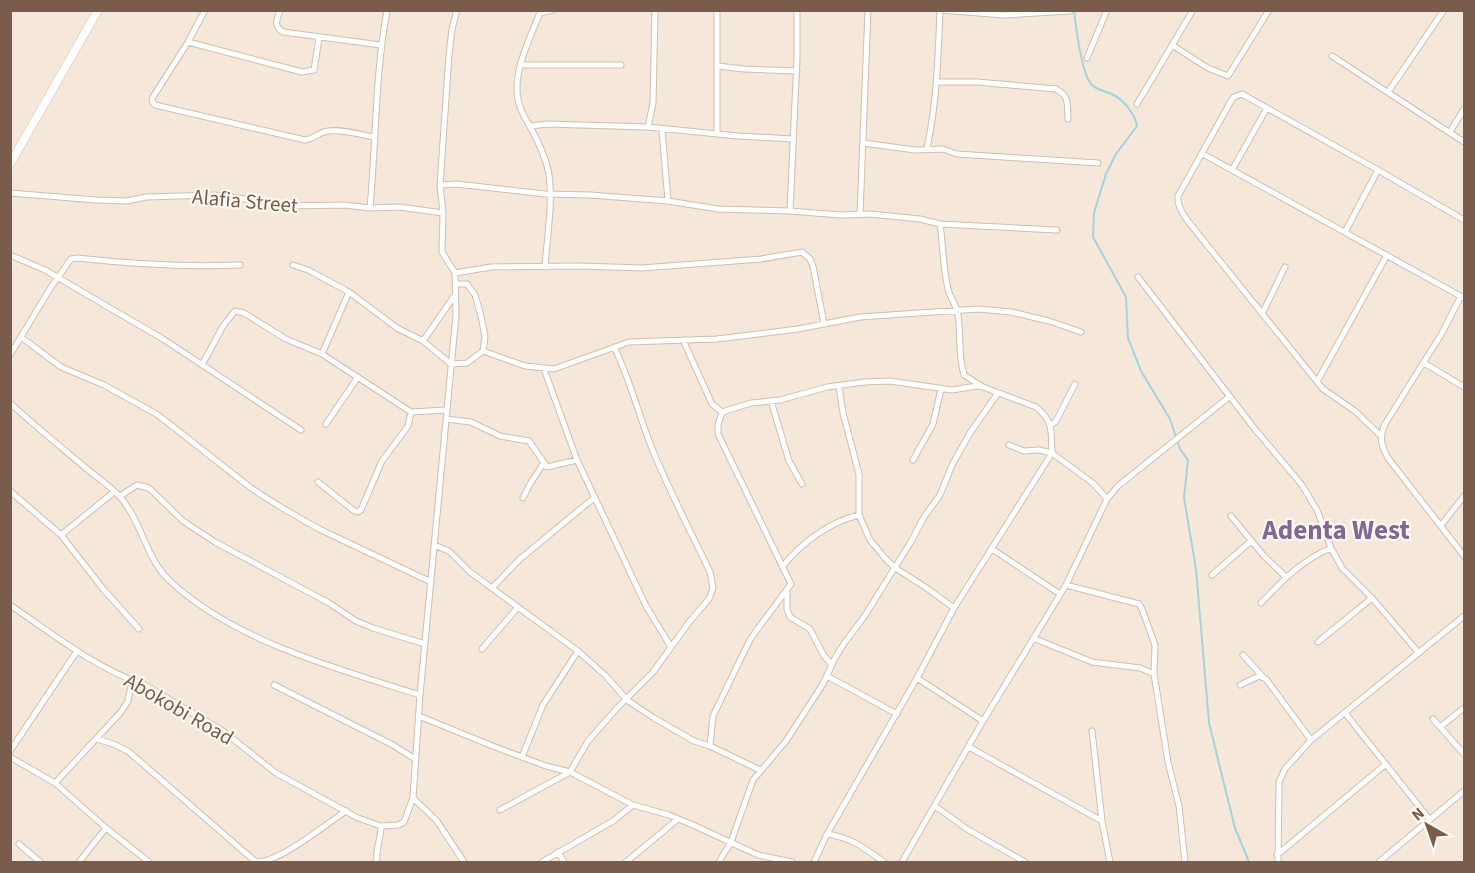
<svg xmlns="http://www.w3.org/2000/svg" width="1475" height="873" viewBox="0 0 1475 873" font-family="'Source Sans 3',sans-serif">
<rect width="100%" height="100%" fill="#fdf6ec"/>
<!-- residential -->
<path fill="#f5e8da" d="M11,11H1464V862H11Z"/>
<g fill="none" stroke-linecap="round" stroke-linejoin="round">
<!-- stream -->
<path stroke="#a5d3da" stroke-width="2" d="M1074,10C1076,28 1081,71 1091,84C1096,90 1105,91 1112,94C1124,100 1135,114 1137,126L1116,154L1106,174L1094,213L1093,237L1126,297L1128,338L1141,371L1170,419L1180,449L1188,460L1184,498L1196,569L1209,723L1235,828L1249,862"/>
<defs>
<path id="street" d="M205,10L188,42L153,97L152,101L155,105L305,140C314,139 319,132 328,131C342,129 359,134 373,137
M280,10C277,20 273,26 283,32L381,45
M541,10C529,42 505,83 524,116C534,133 546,155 549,175C553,204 547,237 545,267
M940,10L1004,15L1070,11
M540,13L553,10
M188,42L302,72L314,70L319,38
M1172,45L1208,68L1228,76L1269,10
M1332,56L1464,142
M1087,58L1107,10
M520,65H621
M718,66L744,69L797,71
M938,82H977L1056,89C1070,97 1067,104 1068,119
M1388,92L1444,10
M1137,104L1193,10
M531,126L547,124L648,127L738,136L792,139
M648,127L653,103L655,10
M662,130L668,201
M1450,132L1464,109
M717,133V10
M863,143L915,150L943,149L957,154L1098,163
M927,148C937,101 938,59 940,10
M1203,154L1464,298
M1232,170L1267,108
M440,185L456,184L545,194L590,195L668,201L718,209L790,211L841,215L870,214L920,219L940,224L1057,230
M10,193L96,200L127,201L146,197L214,195L261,201L287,206L344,205L370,208L399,207L443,213
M370,208C376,142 375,76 387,10
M790,211L797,57V10
M860,214L868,10
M1345,232L1378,170
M10,255L45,270L163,339L301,430
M293,265L308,270L349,292L397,328L423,341L451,364L467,363L483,351L485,336L481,316L475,295L467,284H457
M455,273L491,267L580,266L642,268L761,259L802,252L810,259L813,266L824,324
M1138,277L1254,428L1302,485L1317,510L1331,548L1342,568L1372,598L1419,653
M1461,296L1442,333L1385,424C1379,438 1381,445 1388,458L1464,556
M1262,314L1285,267
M21,337L61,367L104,385L158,415L251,488L279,506L319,529L431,582
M423,341L455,295
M684,342L712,404L722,412
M483,351L525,366L554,369L629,342L717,339L798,329L860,317L978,309L1011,312L1049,321L1081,332
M322,354L349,292
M10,355L51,287L71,259L77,258C131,264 187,267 240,265
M1424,363L1464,387
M202,365L223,326L235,311L244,313L286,339L322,354L411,412L447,410
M544,369L577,460L646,606L671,647
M1318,380L1387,255
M839,386L843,413L859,474V515L870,540L885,558L894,567L928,589L954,608
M771,401L789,461L802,484
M10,403C35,426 61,447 87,469C98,478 112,487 121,498C142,523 146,558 169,580C233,641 338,669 420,695
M446,419L471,422L500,436L529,441L547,467L577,460
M326,424L358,377
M1051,425L1056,421L1075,384
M1380,435L1355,411L1323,389L1199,235C1190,223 1177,211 1178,196L1231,101L1234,97L1242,94L1378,170L1464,220
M1009,445L1024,451L1039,450L1052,453L1094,484L1107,499
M913,460L933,424L941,389
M318,482L353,510L357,512L361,510L382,461L408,426L411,412
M10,491L61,535L104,590L139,629
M120,496L137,485L149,488L183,521L215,542L329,603L356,621L373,628L425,644
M523,498L530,484L543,464
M1231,516L1264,556L1286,577
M1442,524L1464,496
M61,535L114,492
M434,545L449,551L470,572L578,651L606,676L627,700L654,718L694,741L710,746L760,770
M992,549L1060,594
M783,566C802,542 830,522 859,515
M1212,575L1251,541
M1066,585L1139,604L1142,609L1155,645L1154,674L1168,762L1179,806L1185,862
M492,588L520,559L595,497
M787,592V609L790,617L810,629L824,656L832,665
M1261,603C1282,581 1302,560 1331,548
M10,605C50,632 98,670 143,684L223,731L276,773L358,818L381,826
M1033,638L1092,662L1140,668L1154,674
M1318,642L1372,598
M482,649L518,607
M1243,655L1263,677
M827,676L897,714
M917,678L954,608L1052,453C1051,432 1054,421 1036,407L983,387L964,375C958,355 961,335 958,315C957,306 950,298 948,289C943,267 943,246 940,224
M274,685L393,745L415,759
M1240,685L1259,676L1266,679L1311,740
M1345,713L1430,820
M419,716L495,747L546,766L570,772L633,805L669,815L693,825L758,855L792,862
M1433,719L1464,754
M1440,727L1464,708
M1092,731L1102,821
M97,739L116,745L129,752L256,862C279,863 326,824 346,811
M710,746L713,716L743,654L751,638L791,584L718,434V425L722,412L751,403L780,400L827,387L865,382L890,381L952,390L977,386L983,387
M969,747L1102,821L1110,862
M10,751L77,651
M10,757L55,783L106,828L149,862
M522,757L543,705L578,651
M55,783L121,712L128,701L132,681
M413,798L437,821L464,862
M935,806L967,829L1025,862
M500,810L570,772L588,741L618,707L653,672L690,621L709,599L713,588L710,572C690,530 668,489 651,446C638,413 630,379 614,347
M827,834C853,838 864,848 884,862
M19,844L40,862
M558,852L564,862
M1277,855L1386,764
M79,862L106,828
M377,862C375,853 381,837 381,826L398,825L404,822L413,798L420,695L456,315L455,273L442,252L443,213L440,185L449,55L452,29L457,10
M542,862L613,821L633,805
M626,862L678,819
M719,862L731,842L753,780L786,741L823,684L835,658L845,642L864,617L912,540L924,517L940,495L952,465L970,433L998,393
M814,862L827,834L917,678L983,721
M902,862L983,721L1066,585L1107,499L1118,486L1229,397
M1278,862L1279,782L1285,769L1311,740L1464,616
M1379,862L1464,791"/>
<path id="secondary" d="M10,164L98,10"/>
</defs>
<!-- street casing -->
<use href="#street" stroke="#d1beb0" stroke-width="7"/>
<!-- secondary casing -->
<use href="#secondary" stroke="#d6c0b0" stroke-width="9"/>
<!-- street -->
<use href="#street" stroke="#fff" stroke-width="5"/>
<!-- secondary -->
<use href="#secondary" stroke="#fff" stroke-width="8"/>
</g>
<g text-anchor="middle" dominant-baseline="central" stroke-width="4.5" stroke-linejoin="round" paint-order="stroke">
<!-- street labels -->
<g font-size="21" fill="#7a5c4d" stroke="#fffaf3">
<text transform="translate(245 201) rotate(5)">Alafia Street</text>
<text transform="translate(179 709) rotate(30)">Abokobi Road</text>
</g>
<!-- district labels -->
<g font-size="27" font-weight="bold" fill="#846695" stroke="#fffaf3">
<text x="1336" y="530">Adenta West</text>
</g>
</g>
<!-- border -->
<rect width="1475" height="873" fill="none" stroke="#7a5c4d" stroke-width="24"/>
<!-- north arrow -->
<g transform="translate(1427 825) rotate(320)" stroke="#fffaf3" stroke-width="4.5" paint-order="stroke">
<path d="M0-4.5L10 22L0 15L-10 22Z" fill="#7a5c4d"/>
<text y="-9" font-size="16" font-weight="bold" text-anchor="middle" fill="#7a5c4d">N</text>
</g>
</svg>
